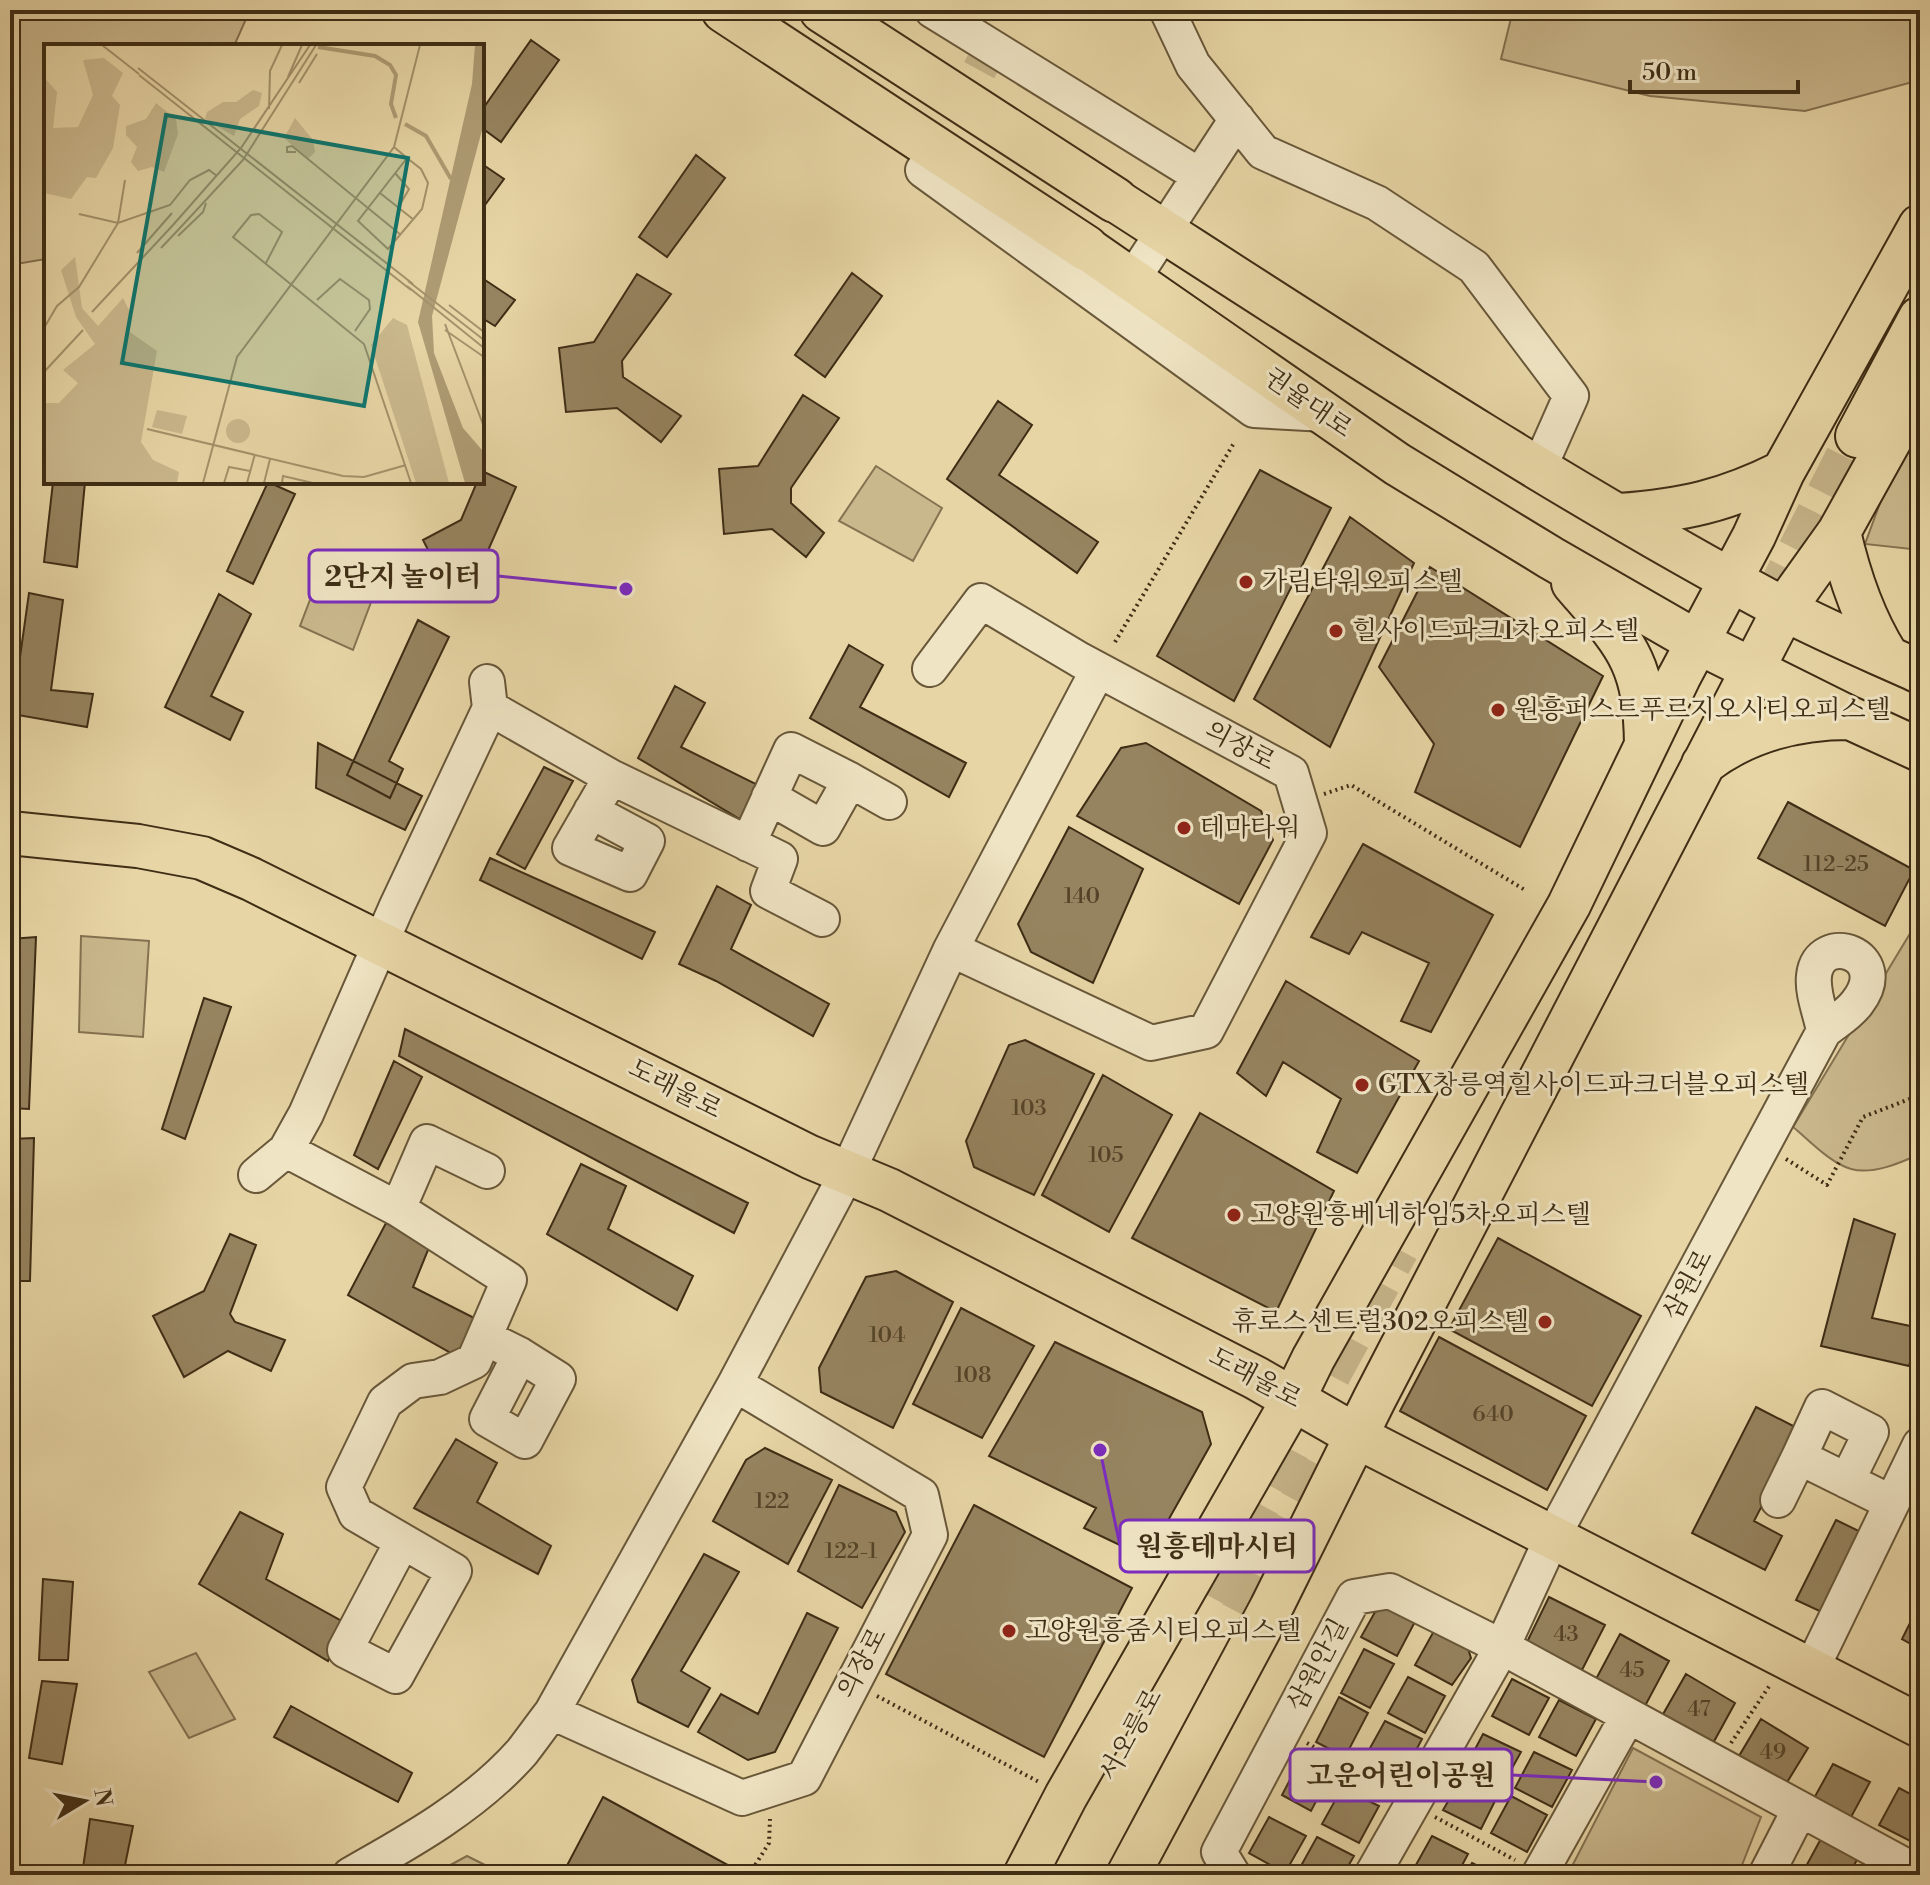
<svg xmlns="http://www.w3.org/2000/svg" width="1930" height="1885" viewBox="0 0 1930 1885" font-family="'Libre Bodoni','Noto Serif KR',serif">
<rect width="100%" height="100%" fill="#e7d5a5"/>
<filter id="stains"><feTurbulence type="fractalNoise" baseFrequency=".0025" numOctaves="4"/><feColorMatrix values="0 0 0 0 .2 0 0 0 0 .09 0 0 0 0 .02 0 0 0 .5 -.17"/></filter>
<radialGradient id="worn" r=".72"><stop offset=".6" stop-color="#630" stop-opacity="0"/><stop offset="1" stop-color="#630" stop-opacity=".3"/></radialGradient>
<!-- green -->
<path fill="#cab88d" stroke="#847251" stroke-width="2" d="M10,10H250L234,46H46V259L10,265Z
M1513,10H1920V80L1805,111L1650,96L1501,59Z
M1920,394V550L1865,544Z
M876,466L942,508L913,561L839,521Z
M326,558L379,581L353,650L300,626Z
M1917,922L1920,923V1154C1900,1163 1873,1175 1851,1169C1830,1163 1809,1140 1793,1127Z
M81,936L149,941L143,1037L79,1032Z
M196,1653L235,1719L189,1738L149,1672Z
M1633,1748L1761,1817L1738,1875H1575L1569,1872Z
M467,1856L505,1875H432Z"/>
<!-- building -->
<path fill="#968460" stroke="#3e2d15" stroke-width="2" d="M531,40L559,60L501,142L482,128V110Z
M696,155L725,178L667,257L639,237Z
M482,164L504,179L482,209Z
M852,273L882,296L825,377L795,355Z
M637,274L671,294L622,361L623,377L681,416L661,442L617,408L566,412L559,348L594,342Z
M482,278L515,300L495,326L482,318Z
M803,395L839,418L791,488V503L824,533L806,557L772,529L724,534L719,469L758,466Z
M998,401L1032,425L999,475L1098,542L1077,573L947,479Z
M1260,470L1331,508L1234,701L1157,656Z
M482,471L516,487L486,555L498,577L453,599L423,540L461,520L477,482H482Z
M53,482H85L77,567L44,562Z
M268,482L295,494L253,584L227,571Z
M1350,517L1414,563L1330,747L1254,699Z
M1430,567L1603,676L1520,847L1415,792L1434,744L1379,667Z
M29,593L63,600L51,690L93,694L87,727L12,714Z
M219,594L251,614L211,696L243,712L230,740L165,707Z
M418,620L449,637L389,761L403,769L390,798L347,775Z
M849,645L883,665L860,707L966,763L949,797L810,718Z
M675,686L705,703L681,747L766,789L748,824L638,758Z
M318,743L422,796L405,830L316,788Z
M1146,743L1261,811L1273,840L1239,904L1077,816L1121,748Z
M544,767L573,781L525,869L497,854Z
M1788,802L1914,870L1885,926L1758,858Z
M1069,827L1143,869L1093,983L1031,952L1018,924Z
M1363,844L1493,915L1431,1032L1401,1021L1429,963L1362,932L1349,954L1311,937Z
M490,858L655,932L642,959L480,880Z
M717,886L751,905L731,949L829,1004L813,1036L716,981L679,964Z
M36,937L29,1109L10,1108V939Z
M1286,981L1419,1061L1357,1173L1317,1152L1341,1099L1283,1062L1266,1096L1237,1073Z
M204,998L231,1007L185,1139L162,1129Z
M405,1029L748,1203L734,1233L399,1056Z
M1025,1040L1094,1074L1034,1195L974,1167L966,1141L1009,1045Z
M394,1061L422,1077L378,1169L354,1155Z
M1103,1075L1172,1115L1109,1232L1042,1195Z
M1200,1113L1334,1191L1276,1312L1132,1238Z
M34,1138L30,1281H10V1139Z
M581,1164L626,1186L608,1229L693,1276L677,1310L547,1234Z
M1854,1219L1895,1234L1872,1318L1920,1328L1909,1366L1821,1346Z
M386,1223L430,1245L413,1287L486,1324L467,1362L348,1295Z
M230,1234L256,1245L230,1314L235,1322L285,1340L271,1371L228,1351L184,1377L153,1316L204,1291Z
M1498,1238L1641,1316L1592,1406L1449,1329Z
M896,1271L953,1302L893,1428L821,1392L819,1368L866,1277Z
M961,1308L1034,1346L982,1438L913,1404Z
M1439,1337L1586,1416L1547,1490L1400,1411Z
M1055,1342L1202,1412L1211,1444L1147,1558L1084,1528L1096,1508L989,1456Z
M1756,1407L1801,1430L1754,1521L1782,1536L1765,1570L1692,1533Z
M456,1439L497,1463L477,1502L551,1546L538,1574L414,1508Z
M765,1448L832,1480L788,1564L713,1521L746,1460Z
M839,1485L896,1512L905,1532L862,1608L798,1571Z
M974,1505L1132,1588L1044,1757L886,1674Z
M240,1512L283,1534L266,1579L347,1624L328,1661L199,1584Z
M1836,1520L1867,1535L1828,1615L1796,1600Z
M704,1554L739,1572L681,1671L710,1688L688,1727L638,1702L632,1680Z
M43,1579L73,1582L68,1660H39Z
M1549,1597L1605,1625L1582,1670L1527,1642Z
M1920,1603V1649L1902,1639Z
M1396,1604L1418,1616L1397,1656L1361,1637L1375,1612Z
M807,1613L838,1628L775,1752L748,1760L698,1732L721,1694L758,1714Z
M1439,1622L1463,1633L1471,1658L1452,1685L1415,1665Z
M1620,1634L1669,1661L1645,1706L1596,1679Z
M1364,1649L1394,1664L1370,1708L1341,1693Z
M1686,1674L1735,1703L1712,1745L1662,1716Z
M1408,1677L1445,1696L1425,1733L1388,1713Z
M1512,1679L1549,1698L1529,1735L1492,1716Z
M42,1681L77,1684L62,1764L29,1758Z
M1339,1697L1368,1713L1345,1757L1316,1742Z
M1559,1700L1596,1719L1576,1756L1539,1737Z
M291,1706L412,1773L398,1802L274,1737Z
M1761,1719L1808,1748L1786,1784L1739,1756Z
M1385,1721L1422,1739L1402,1777L1365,1757Z
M1483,1734L1521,1752L1500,1790L1464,1770Z
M1305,1751L1334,1767L1311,1811L1282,1795Z
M1534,1752L1572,1770L1552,1807L1515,1788Z
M1833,1764L1870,1782L1850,1819L1813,1800Z
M1460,1781L1496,1799L1481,1829L1443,1810Z
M1342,1788L1379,1806L1359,1843L1322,1824Z
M1899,1788L1920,1799V1836L1916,1844L1879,1825Z
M1511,1796L1547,1815L1527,1852L1491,1833Z
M603,1797L735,1869L732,1875H562Z
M1269,1817L1306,1836L1285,1873L1249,1853Z
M90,1819L133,1826L123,1875H82Z
M1824,1833L1861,1852L1849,1875H1814L1804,1870Z
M1432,1836L1468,1854L1457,1875H1418L1412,1872Z
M1317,1837L1354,1856L1343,1875L1297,1873Z
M1870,1858L1904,1875H1861Z
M1472,1863L1496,1875H1465Z"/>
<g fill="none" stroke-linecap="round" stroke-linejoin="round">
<!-- minor-tunnel -->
<path stroke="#c5b388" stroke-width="34" stroke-dasharray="34 17" stroke-linecap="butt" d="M931,160L983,63"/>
<!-- major-tunnel -->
<path stroke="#c5b388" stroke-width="42" stroke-dasharray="42 21" stroke-linecap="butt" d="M1770,607L1857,436
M1209,1596L1398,1249
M1241,1614L1323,1460"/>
<defs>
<path id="minor" d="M932,10L1200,176
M1167,10L1193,65L1263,152L1377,203L1474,267L1571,396L1539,468
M931,160L923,170L1254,410L1325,414
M1132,280L1237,119
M930,669L981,601L1080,660L1291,773L1309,833L1206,1031L1151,1043L951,949
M490,708L611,777L780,859L768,891L822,919
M850,780L889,802
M591,811L647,841L630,874L570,848L611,777
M748,844L791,750L850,780L823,828L769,797
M286,1150L398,1209L509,1280L474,1361L440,1377L413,1381L385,1402L344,1487L356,1514L454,1571L396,1676L345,1650L402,1542
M256,1175L286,1150L306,1114L396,908L490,708L487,682
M398,1209L427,1142L487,1171
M486,1338L520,1355L558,1379L525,1441L487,1419L520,1355
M1847,1481L1871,1432L1822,1407L1799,1457L1892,1503
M1778,1500L1799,1457
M1811,1670L1920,1445
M552,1712L742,1798L804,1778L930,1535L921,1495L735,1384
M350,1875C411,1841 475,1805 522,1752C532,1739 542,1725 552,1712L735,1384L847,1173L951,949L1098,670
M1233,1875L1219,1852L1354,1597L1390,1591L1502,1647L1920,1874
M1372,1875L1502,1647L1552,1538L1824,1031C1835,1022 1848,1015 1857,1003C1895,954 1819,929 1814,976C1812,993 1821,1014 1824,1031
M1539,1875L1628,1716
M1766,1875L1800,1809"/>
<path id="major" d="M1115,200C1334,341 1552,485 1782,608C1827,632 1874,651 1920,672
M1086,248L1397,464L1551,558L1697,642L1850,718L1920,750
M1857,436L1920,318
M1619,515C1684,510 1725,501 1783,472
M1839,532C1849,576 1863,618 1887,656
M1573,583C1626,645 1645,660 1646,745
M1703,764C1745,731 1797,718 1850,718
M10,833L138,846L202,858L251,879L810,1157L889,1190L1256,1378L1367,1442L1920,1726
M1025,1875L1066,1796L1294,1398L1313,1359L1569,905L1679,677L1754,536L1783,472L1920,226
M1128,1875L1271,1608L1374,1400L1784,609L1839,532L1920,386"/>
<path id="highway" d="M724,10L1086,248
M822,10L1115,200"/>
</defs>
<!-- minor casing -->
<use href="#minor" stroke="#685739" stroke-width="38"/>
<!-- major casing -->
<use href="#major" stroke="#3e2d15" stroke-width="46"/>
<!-- highway casing -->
<use href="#highway" stroke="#3e2d15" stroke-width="48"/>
<!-- path -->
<path stroke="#3e2d15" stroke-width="4" stroke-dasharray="2 4" stroke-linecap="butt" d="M1115,642L1234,443
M1324,794L1351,785L1525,890
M1786,1159L1827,1185L1863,1117L1920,1095
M877,1696L1039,1782
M1307,1743L1389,1791
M1731,1743L1770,1685
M1435,1817L1515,1860
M749,1875L769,1843L770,1819"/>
<!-- minor -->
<use href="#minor" stroke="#efe4c4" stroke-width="34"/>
<!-- major -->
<use href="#major" stroke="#e7d5a5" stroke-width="42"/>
<!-- highway -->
<use href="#highway" stroke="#e7d5a5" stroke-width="44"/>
</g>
<!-- markers -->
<g fill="#8f2418" stroke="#efe4c4" stroke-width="3">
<circle cx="1246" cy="582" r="8"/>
<circle cx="1336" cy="631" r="8"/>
<circle cx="1498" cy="710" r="8"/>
<circle cx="1184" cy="828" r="8"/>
<circle cx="1362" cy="1085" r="8"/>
<circle cx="1234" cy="1215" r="8"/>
<circle cx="1545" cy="1322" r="8"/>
<circle cx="1009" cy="1631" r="8"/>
</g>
<g text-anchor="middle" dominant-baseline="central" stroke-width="6" stroke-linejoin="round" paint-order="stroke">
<!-- number labels -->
<g font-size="22" fill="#544328">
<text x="1836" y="864">112-25</text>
<text x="1082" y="896">140</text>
<text x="1029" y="1108">103</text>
<text x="1106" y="1155">105</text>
<text x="887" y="1335">104</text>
<text x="973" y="1375">108</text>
<text x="1493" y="1414">640</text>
<text x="772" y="1501">122</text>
<text x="851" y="1551">122-1</text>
<text x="1566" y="1634">43</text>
<text x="1632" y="1670">45</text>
<text x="1699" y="1709">47</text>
<text x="1773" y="1752">49</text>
</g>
<!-- street labels -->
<g font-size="26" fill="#3e2d15" stroke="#efe4c4">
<text transform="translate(1308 403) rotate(35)">권율대로</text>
<text transform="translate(1240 746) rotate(28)">의장로</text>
<text transform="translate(675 1089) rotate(27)">도래울로</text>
<text transform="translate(1688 1285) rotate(-62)">삼원로</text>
<text transform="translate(1255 1378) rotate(28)">도래울로</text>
<text transform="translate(862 1663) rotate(-62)">의장로</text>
<text transform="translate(1318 1665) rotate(-62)">삼원안길</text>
<text transform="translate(1131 1735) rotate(-61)">서오릉로</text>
</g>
<!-- poi labels -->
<g font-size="26" fill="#3e2d15" stroke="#efe4c4" text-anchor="start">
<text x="1262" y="582">가림타워오피스텔</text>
<text x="1352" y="631">힐사이드파크1차오피스텔</text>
<text x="1514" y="710">원흥퍼스트푸르지오시티오피스텔</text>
<text x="1200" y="828">테마타워</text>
<text x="1378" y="1085">GTX창릉역힐사이드파크더블오피스텔</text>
<text x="1250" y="1215">고양원흥베네하임5차오피스텔</text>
<text x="1529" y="1322" text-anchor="end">휴로스센트럴302오피스텔</text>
<text x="1025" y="1631">고양원흥줌시티오피스텔</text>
</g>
</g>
<!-- overview -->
<g transform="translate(44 44)">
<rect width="440" height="440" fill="#e7d5a5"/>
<path d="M60,14L79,29L68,52L76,61L69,104L52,134L43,133L27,155L0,149V33L13,48L9,84L34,83L49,51L39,16ZM209,46L218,49L215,62L196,75L190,92L161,75L163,68L179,58H192ZM112,59L132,75L134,90L120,128L108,123L94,127L87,118L93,103L82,91V82L102,75ZM251,74L269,96L271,108L264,115L240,94ZM31,213L38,264L54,282L79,254L86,268L83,286L113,307L97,398L109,416L135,428L133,439H0V359H15L34,339L19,326L51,300L32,273L17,226ZM349,274L363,281L405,439H372L327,301ZM113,366L143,372L138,390L108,383ZM182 387a12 12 0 1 1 24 0a12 12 0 1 1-24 0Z" fill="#cab88d"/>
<path d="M431,1H440V79L388,272L390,309L419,384L438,406L440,439H421L374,278L428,40Z" fill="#ae9c74"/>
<path fill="none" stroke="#ae9c74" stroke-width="4" d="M274,3L331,12L346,21L352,31L347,60L352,74M361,80L382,92L407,135"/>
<path fill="none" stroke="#a3926b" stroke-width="2" d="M58,1L95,30M94,24L369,240M95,31L367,246M244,33L258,1M255,39L273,10M225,65L226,27L238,1M350,103L363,114L377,125L384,139L378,165L344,205L314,177L363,114M252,108H243V103L248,102L357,191M351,129L365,145L354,164M336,149L370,176M35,170L74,179L126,161L146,136L165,126L173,132M129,181L197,104L266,1M135,185L199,116L272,1M134,192L159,168L162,159M117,204L135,185M93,209L128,169M222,219L238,188L215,170L207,171L189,193L320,300L367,439M364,237L440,296M363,242L440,304M273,256L296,235L325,256L326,265L311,287M405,261L440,288M48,268L129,181M401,280L440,383M0,284L13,262L35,243L74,179L81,136M401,286L440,313M0,328L39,286M103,385L299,432L320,433L362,421M159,439L193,313L350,103L376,1M180,439L185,423L206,427M203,439L211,410M220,439L226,415M238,439L239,432L269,439"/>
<path fill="#0f766e" fill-opacity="0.15" stroke="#0f766e" stroke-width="4" d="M122,71L364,114L320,362L78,319Z"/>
<rect width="440" height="440" fill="none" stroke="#3e2d15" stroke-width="4"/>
</g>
<!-- callouts -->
<path fill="none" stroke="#7b2cbf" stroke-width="3" d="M626 589L498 576M1100 1450L1120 1546M1656 1782L1512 1775"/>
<g fill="#7b2cbf" stroke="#efe4c4" stroke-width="3">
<circle cx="626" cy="589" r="8"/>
<circle cx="1100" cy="1450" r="8"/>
<circle cx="1656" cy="1782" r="8"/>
</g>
<g fill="#efe4c4" stroke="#7b2cbf" stroke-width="3">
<rect x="309" y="550" width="189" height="52" rx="8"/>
<rect x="1120" y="1520" width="194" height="52" rx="8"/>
<rect x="1290" y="1749" width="222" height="52" rx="8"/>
</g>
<g font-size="28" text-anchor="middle" font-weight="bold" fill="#3e2d15">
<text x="403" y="586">2단지 놀이터</text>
<text x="1217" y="1556">원흥테마시티</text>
<text x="1401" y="1785">고운어린이공원</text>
</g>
<!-- margin -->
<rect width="1930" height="1885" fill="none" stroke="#e7d5a5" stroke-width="40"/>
<rect x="12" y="12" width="1906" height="1861" fill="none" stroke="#3e2d15" stroke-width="4"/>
<rect x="20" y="20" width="1890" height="1845" fill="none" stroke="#3e2d15" stroke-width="2"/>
<!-- north arrow -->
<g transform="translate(84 1801) rotate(80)" stroke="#efe4c4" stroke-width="6" paint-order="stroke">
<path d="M0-6L14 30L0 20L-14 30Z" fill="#3e2d15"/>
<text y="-12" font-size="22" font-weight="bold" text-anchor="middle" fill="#3e2d15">N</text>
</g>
<!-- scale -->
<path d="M1630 80v12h168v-12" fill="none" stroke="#3e2d15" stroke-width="4"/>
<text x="1642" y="80" font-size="24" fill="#3e2d15" stroke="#efe4c4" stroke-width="6" paint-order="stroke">50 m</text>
<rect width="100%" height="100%" filter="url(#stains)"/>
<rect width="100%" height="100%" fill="url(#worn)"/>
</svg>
